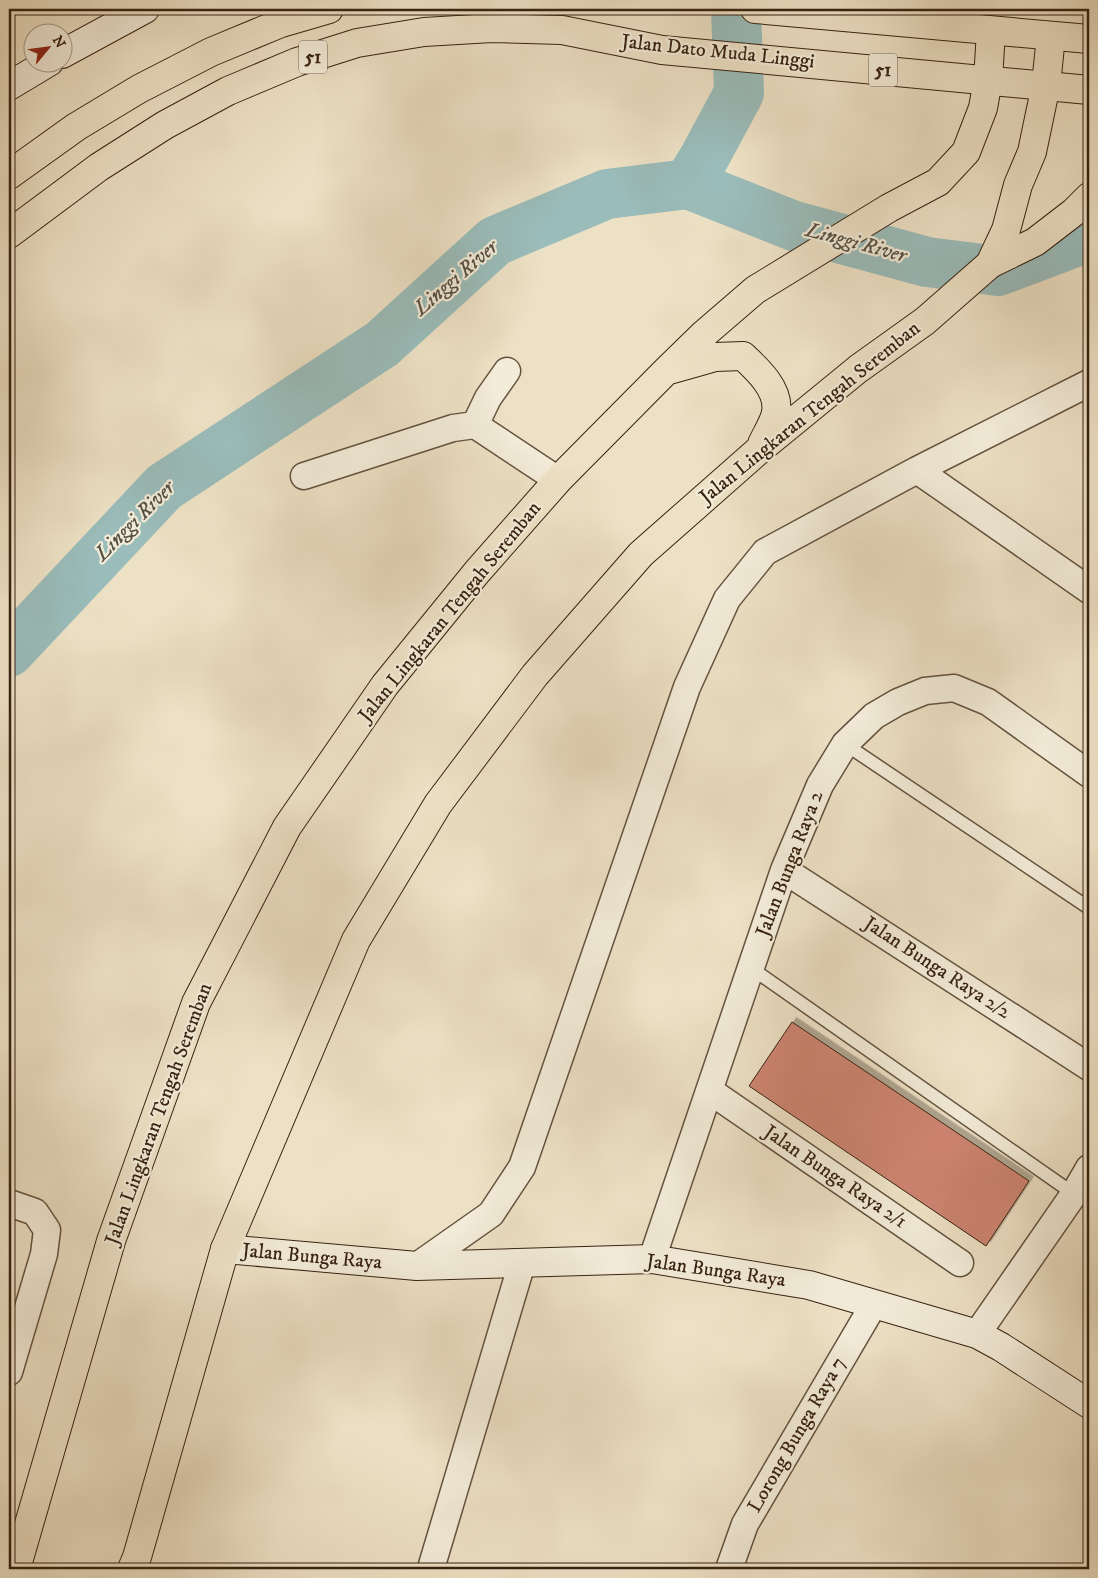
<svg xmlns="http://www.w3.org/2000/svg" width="1098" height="1578" viewBox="0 0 1098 1578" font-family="'IM FELL DW Pica',serif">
<defs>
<filter id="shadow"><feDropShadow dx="4.5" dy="-4.5" stdDeviation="0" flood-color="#0004"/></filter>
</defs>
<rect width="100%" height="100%" fill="#ede1c5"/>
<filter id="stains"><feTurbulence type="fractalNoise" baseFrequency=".004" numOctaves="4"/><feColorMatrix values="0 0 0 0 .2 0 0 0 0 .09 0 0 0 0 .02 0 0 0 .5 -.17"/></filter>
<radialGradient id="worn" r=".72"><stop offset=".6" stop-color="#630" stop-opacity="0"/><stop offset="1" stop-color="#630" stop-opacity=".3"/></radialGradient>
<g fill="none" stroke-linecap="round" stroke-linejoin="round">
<!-- river -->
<path stroke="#9abcba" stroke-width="50" d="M688,184L704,158L739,93L736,9
M9,652L164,487L382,344L495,241L607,194L688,184L794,226L927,262L998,271L1083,239H1089"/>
</g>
<!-- building -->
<path fill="#cd8471" stroke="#372212" filter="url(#shadow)" d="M792,1022L1029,1181L986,1246L749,1086Z"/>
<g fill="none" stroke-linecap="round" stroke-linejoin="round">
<defs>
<path id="lane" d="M845,744L1089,908
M751,968L1074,1194"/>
<path id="street" d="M475,425L488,398L507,371
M917,470L1089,590
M304,476L453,428L475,425L558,480
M784,870L1089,1067
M710,1091L960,1263
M9,1203L35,1212L47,1230L44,1254L9,1372
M652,1259L784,870L820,785L845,744L874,716L898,702L925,691L954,688L988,702L1089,774
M417,1266L491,1214L522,1167L687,687L727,599L765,552L917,470L1089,383
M977,1334L1074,1194L1089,1168
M432,1565L522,1263
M729,1569L745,1524L874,1304"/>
<path id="secondary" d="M62,54L145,9
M9,86L49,62
M225,1249L417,1266L652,1259L809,1285L977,1334L1001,1347L1089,1404"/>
<path id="primary" d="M669,370L715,357L743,356C757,369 780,390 776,412C775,421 766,435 762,444
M16,1569L111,1241L196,1003L287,827L385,685L477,572L558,480L667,370L704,334L755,290L889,208L938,182L966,152L983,108L988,80L991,31
M132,1569L137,1557L225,1249L356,940L438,804L535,675L641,554L759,450L858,369L925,321L990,264L1006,230L1018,185L1032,152L1046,85L1051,36"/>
<path id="highway" d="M755,9L1089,39
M9,175L76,127L139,89L211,52L281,23L329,9
M9,234L99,167L165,125L228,91L297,62L357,43L424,32L492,28L562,30L662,50L1089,90
M990,264L1035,242L1074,212L1089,197"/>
</defs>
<!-- lane casing -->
<use href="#lane" stroke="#64523f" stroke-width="15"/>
<!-- street casing -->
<use href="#street" stroke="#64523f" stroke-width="29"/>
<!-- secondary casing -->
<use href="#secondary" stroke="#372212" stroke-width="30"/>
<!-- primary casing -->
<use href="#primary" stroke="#372212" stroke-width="30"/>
<!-- highway casing -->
<use href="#highway" stroke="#372212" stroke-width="30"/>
<!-- lane -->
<use href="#lane" stroke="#f3ecd9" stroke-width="12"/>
<!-- street -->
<use href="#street" stroke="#f3ecd9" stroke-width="26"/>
<!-- secondary -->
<use href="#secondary" stroke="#f3ecd9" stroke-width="28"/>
<!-- primary -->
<use href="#primary" stroke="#ede1c5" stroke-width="28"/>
<!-- highway -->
<use href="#highway" stroke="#ede1c5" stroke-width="28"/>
</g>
<g text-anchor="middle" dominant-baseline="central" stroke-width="4.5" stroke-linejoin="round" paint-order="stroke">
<!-- shield labels -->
<g fill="#f3ecd9" stroke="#6f5f4e" stroke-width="1">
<rect x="299" y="40.5" width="28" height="33" rx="4"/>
<rect x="869" y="53.5" width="28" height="33" rx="4"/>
</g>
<g font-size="19" font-weight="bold" fill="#372212">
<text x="313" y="57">51</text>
<text x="883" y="70">51</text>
</g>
<!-- street labels -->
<g font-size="20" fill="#372212" stroke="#f3ecd9">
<text transform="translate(718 52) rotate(6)">Jalan Dato Muda Linggi</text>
<text transform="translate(810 413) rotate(-39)">Jalan Lingkaran Tengah Seremban</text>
<text transform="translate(450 612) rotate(-51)">Jalan Lingkaran Tengah Seremban</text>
<text transform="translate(790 864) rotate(-69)">Jalan Bunga Raya 2</text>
<text transform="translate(937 968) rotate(33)">Jalan Bunga Raya 2/2</text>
<text transform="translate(159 1114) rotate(-70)">Jalan Lingkaran Tengah Seremban</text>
<text transform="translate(835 1177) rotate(34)">Jalan Bunga Raya 2/1</text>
<text transform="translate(312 1257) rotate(5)">Jalan Bunga Raya</text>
<text transform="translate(716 1271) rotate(8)">Jalan Bunga Raya</text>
<text transform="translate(797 1435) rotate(-60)">Lorong Bunga Raya 7</text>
</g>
<!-- water labels -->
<g font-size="21" font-style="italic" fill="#555044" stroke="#f3ecd9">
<text transform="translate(856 243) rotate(15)">Linggi River</text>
<text transform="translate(456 278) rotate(-41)">Linggi River</text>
<text transform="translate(135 521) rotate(-45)">Linggi River</text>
</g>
</g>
<!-- margin -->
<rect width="1098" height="1578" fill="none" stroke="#ede1c5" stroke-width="30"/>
<rect x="10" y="10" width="1078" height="1558" fill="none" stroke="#372212" stroke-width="2.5"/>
<rect x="15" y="15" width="1068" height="1548" fill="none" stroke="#372212"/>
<!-- north arrow -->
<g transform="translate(48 48) rotate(61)"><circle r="24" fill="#f3ecd9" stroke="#a89b89"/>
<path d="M0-4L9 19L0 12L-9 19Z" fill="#8f2418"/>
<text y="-8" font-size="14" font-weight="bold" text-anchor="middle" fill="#372212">N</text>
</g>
<rect width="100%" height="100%" filter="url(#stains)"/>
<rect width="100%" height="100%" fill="url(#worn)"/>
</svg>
